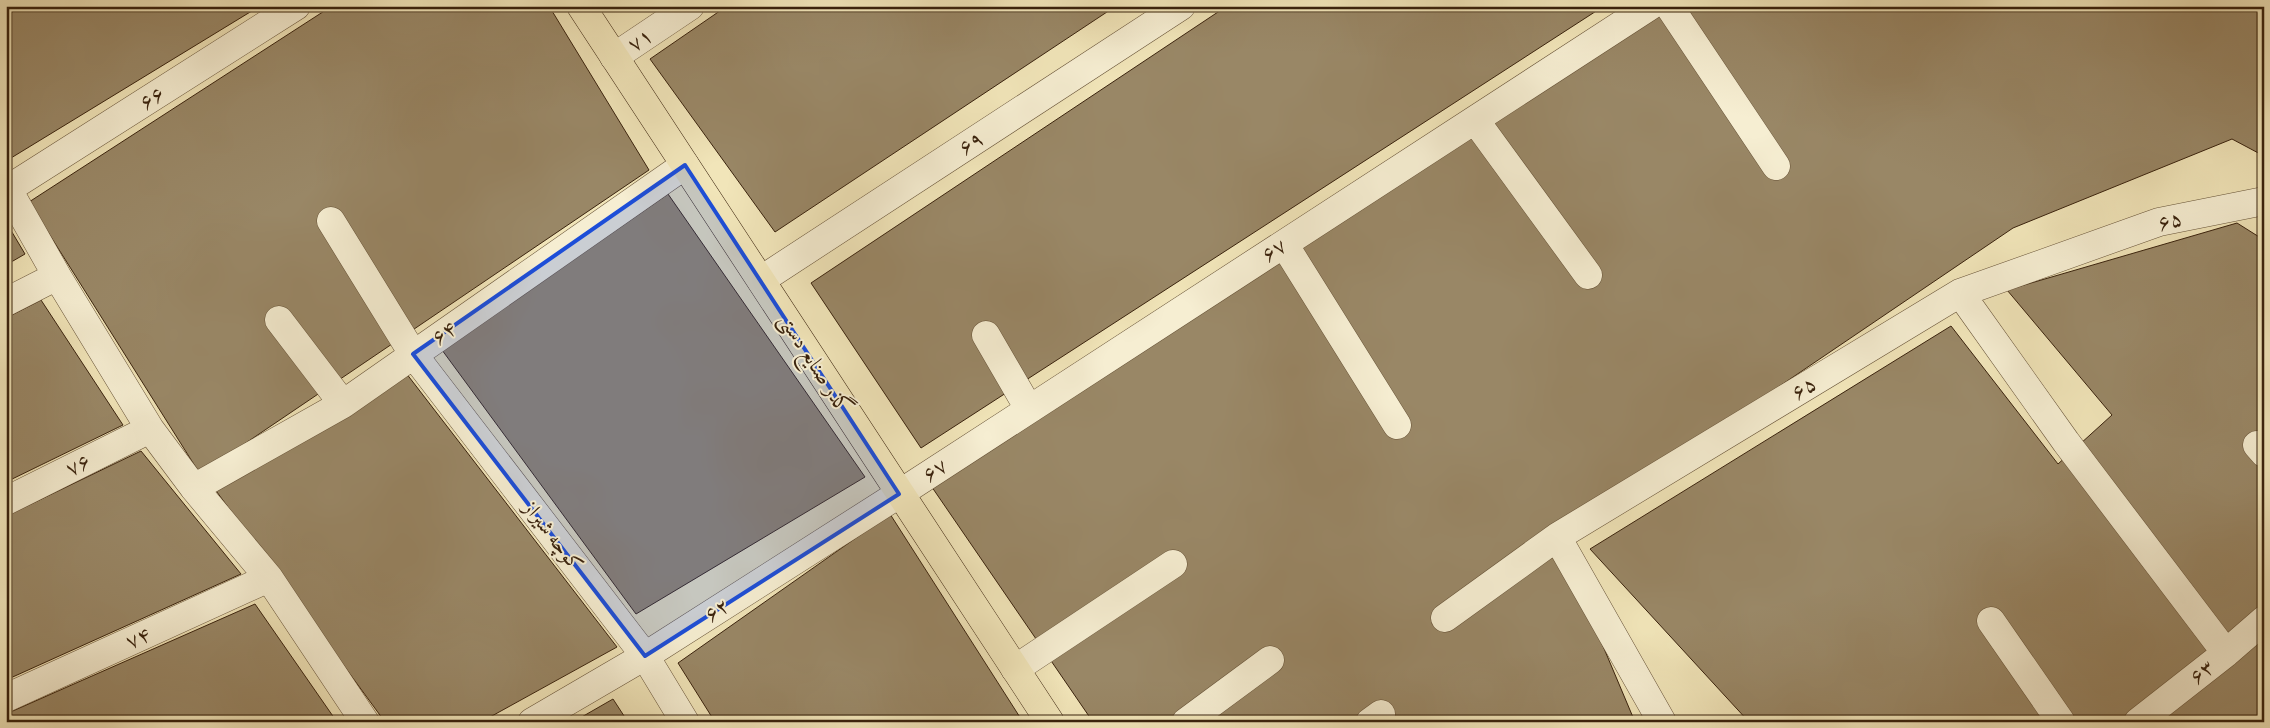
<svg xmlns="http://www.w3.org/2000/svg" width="2270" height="728" viewBox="0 0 2270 728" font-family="'IM FELL Double Pica',Amiri,serif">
<rect width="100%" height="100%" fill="#f1e5b9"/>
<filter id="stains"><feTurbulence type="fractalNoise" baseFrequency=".004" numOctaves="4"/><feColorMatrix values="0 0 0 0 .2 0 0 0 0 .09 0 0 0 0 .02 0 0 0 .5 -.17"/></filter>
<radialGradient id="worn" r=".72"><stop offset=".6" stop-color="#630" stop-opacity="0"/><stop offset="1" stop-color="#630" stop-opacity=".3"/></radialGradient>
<!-- building -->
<path fill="#998766" stroke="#39220d" d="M6,6H260L11,158L6,150Z
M332,6H549L649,170L200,474L29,202Z
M727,6H1116L775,232L650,59Z
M1227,6H1604L921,448L811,283Z
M1651,6H2264V156L2232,139L2013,228L1557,537L1635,722H1093L925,477Z
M668,194L865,477L636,614L442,350Z
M6,222L25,254L6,265Z
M2237,223L2264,240V722H1749L1590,549L1951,326L2058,464L2112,415L2007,290Z
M41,300L123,425L6,482V318Z
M406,373L617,647L481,722H385L214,488Z
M141,451L241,574L6,680V516Z
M890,514L1023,722H715L678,663Z
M255,604L337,722H6V714Z
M613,699L628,722H573Z"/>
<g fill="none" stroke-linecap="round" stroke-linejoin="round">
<defs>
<path id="minor" d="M1669,6L1776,166
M614,57L690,6
M1475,120L1588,275
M6,186L57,276L150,429L194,488L269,578L365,722
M8,189L296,6
M331,221L413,354L645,656L685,722
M1284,244L1397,425
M761,280L1181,6
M1960,293L2066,442L2226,653
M6,302L57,276
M279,320L343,404
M986,335L1029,409
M2257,445L2264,453
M194,488L343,404L685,165
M6,501L150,429
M1445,618L1557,537
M1991,621L2061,722
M1015,669L1173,564
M6,698L269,578
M532,722L645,656L899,494L1650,6
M1186,722L1270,660
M1370,722L1381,714
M1662,722L1557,537L1960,293L2159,222L2264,201
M2138,722L2226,653L2264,620"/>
<path id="major" d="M581,6L1050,722"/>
</defs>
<!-- minor casing -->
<use href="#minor" stroke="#675338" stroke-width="29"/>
<!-- major casing -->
<use href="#major" stroke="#39220d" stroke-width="29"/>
<!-- minor -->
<use href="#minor" stroke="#f6eed2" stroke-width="28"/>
<!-- major -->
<use href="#major" stroke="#f1e5b9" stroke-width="28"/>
</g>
<!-- marked area -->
<path fill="#1d4ed8" fill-opacity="0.2" stroke="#1d4ed8" stroke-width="4" stroke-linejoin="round" d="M685,165L899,494L645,656L413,354Z"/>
<g text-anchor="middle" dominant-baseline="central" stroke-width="4" stroke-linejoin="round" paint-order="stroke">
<!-- street labels -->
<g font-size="21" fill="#39220d" stroke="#f6eed2">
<text transform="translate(640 40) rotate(-34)">۷۱</text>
<text transform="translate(152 98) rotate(-32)">۶۶</text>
<text transform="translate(971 143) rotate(-33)">۶۹</text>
<text transform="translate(2170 221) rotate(-14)">۶۵</text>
<text transform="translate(1274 250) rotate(-33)">۶۷</text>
<text transform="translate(444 333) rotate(-35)">۶۴</text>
<text transform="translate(815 364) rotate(57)">گذر صنایع دستی</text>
<text transform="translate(1804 388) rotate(-31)">۶۵</text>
<text transform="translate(78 465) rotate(-27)">۷۶</text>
<text transform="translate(935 470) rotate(-33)">۶۷</text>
<text transform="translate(553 536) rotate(52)">کوچه شیراز</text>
<text transform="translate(717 610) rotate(-33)">۶۲</text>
<text transform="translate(138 638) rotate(-25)">۷۴</text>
<text transform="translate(2202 672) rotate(-38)">۶۳</text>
</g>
</g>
<!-- margin -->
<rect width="2270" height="728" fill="none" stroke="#f1e5b9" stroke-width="25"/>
<rect x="8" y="8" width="2255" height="713" fill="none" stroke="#39220d" stroke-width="2.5"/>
<rect x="12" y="12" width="2245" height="703" fill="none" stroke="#39220d"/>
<rect width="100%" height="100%" filter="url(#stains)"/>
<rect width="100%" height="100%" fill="url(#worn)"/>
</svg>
